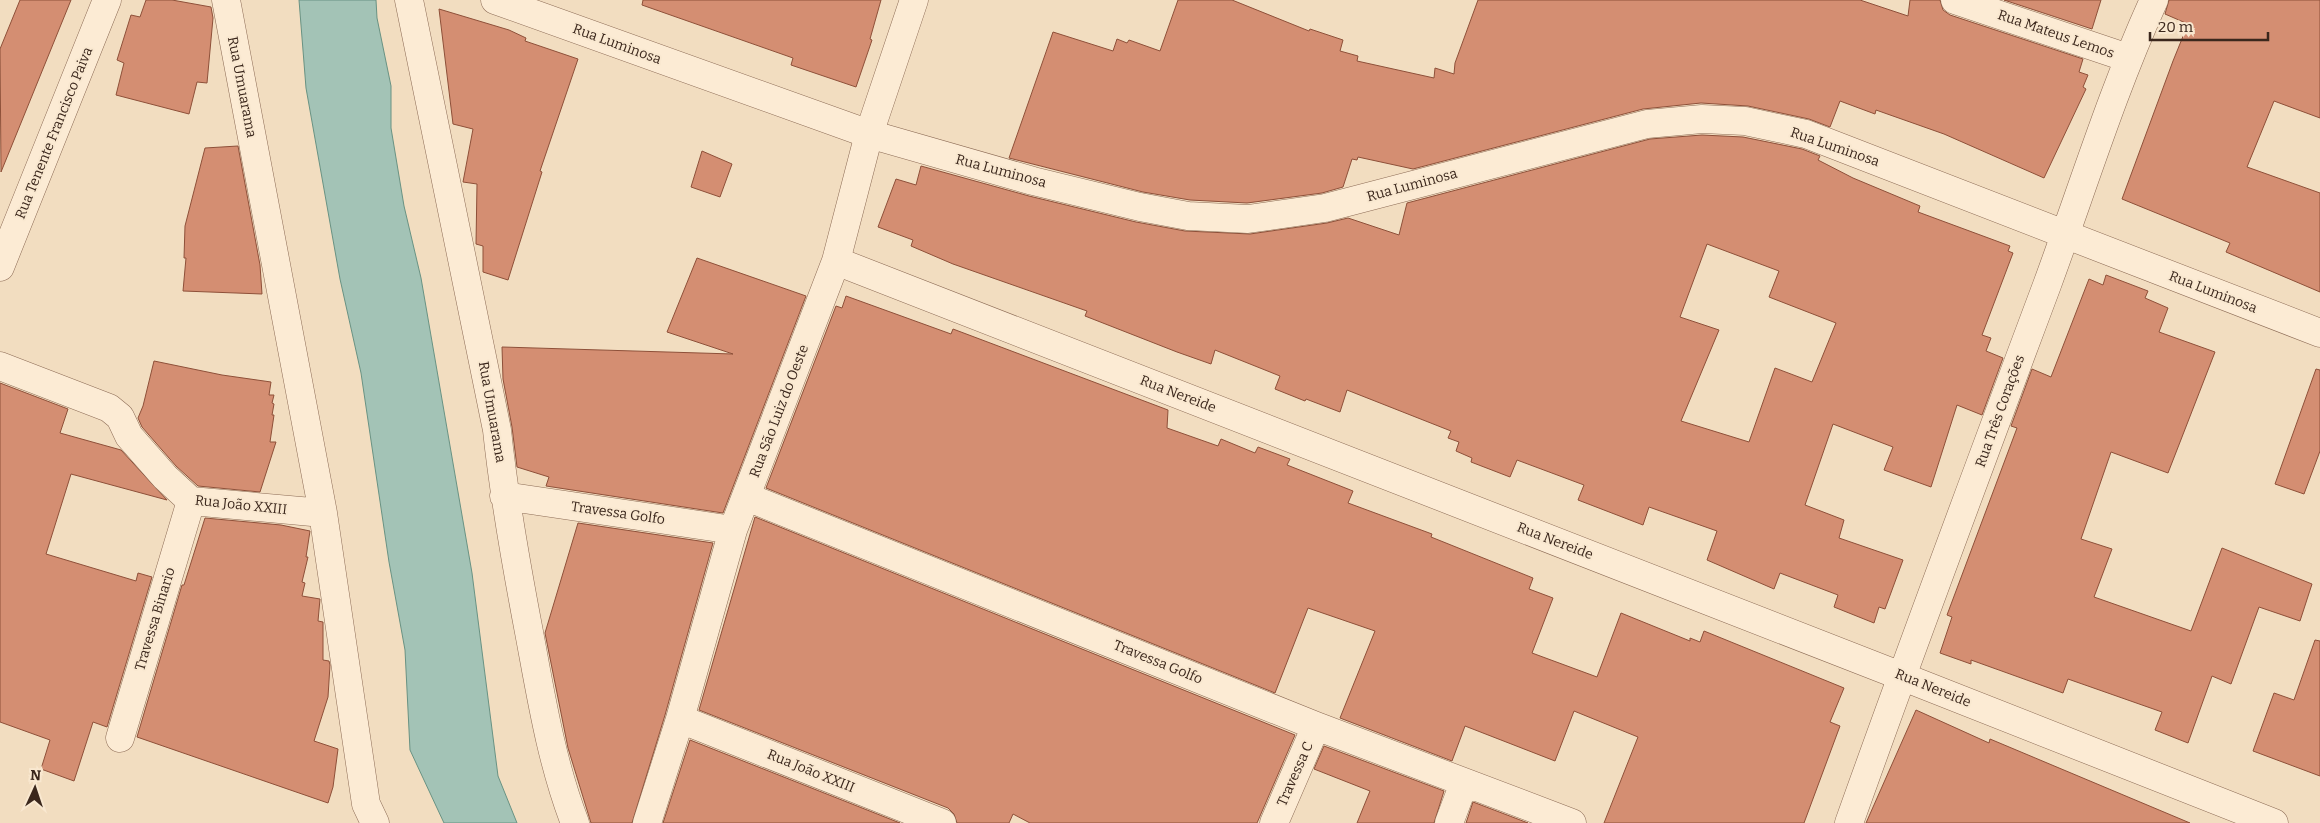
<svg xmlns="http://www.w3.org/2000/svg" width="2320" height="823" viewBox="0 0 2320 823" font-family="Bitter,serif">
<rect width="100%" height="100%" fill="#f2ddc0"/>
<!-- water -->
<path fill="#a3c3b6" stroke="#699283" d="M299,0H376L377,18L391,86V128L404,206L421,278L472,573L498,776L517,823H444L410,750L405,650L389,562L361,373L340,279L306,88Z"/>
<!-- building -->
<path fill="#d48e72" stroke="#8e5039" fill-rule="evenodd" d="M20,0H71L1,172L0,49Z
M146,0H172L211,7L213,18L207,83L197,82L189,114L116,95L124,63L117,60L131,15L140,17Z
M643,0H881L870,39L872,40L856,87L791,65L793,58L642,5Z
M1178,0H1232L1309,31L1310,29L1343,40L1340,51L1358,56L1357,61L1434,78L1435,68L1454,74L1455,63L1478,0H1860L1908,16L1910,0H1940L1943,10L1950,15L2083,59L2079,72L2088,75L2083,87L2086,89L2044,178L1944,134L1876,110L1875,114L1840,101L1830,127L1809,119L1748,106L1701,103L1643,109L1413,169L1358,157L1357,160L1352,159L1343,187L1322,193L1247,203L1190,200L1143,192L1009,158L1053,32L1113,51L1117,39L1127,43L1129,40L1160,51Z
M2004,0H2101L2092,29Z
M2169,0H2320V118L2274,101L2247,167L2320,193V292L2226,252L2230,243L2122,199L2173,61L2188,24L2165,14Z
M439,9L509,30L526,38L525,41L578,59L540,171L542,172L508,280L483,272V246L476,244L477,184L463,182L473,129L453,124Z
M1702,135L1743,137L1802,149L1820,156L1818,160L1853,178L1920,206L1918,212L2010,246L2008,251L2013,253L1982,335L1991,338L1986,351L2003,358L1982,415L1957,405L1931,487L1884,470L1893,447L1833,424L1805,505L1844,520L1839,538L1903,560L1885,609L1879,607L1874,623L1834,607L1838,595L1780,573L1774,589L1707,560L1717,531L1649,507L1643,525L1578,500L1584,485L1517,460L1510,477L1471,462L1472,458L1456,451L1459,442L1448,438L1451,431L1347,390L1340,412L1306,399L1305,401L1275,389L1280,376L1215,350L1211,364L1177,352L1085,316L1087,311L953,264L911,246L913,240L878,227L896,179L916,185L921,166L1029,196L1136,222L1185,231L1250,234L1327,223L1348,218L1399,235L1407,203L1650,139ZM1707,244L1779,271L1769,297L1836,323L1812,382L1775,368L1749,442L1681,421L1719,330L1680,317Z
M238,146L260,265L262,294L183,291L186,258H184L185,226L205,148Z
M702,151L732,164L720,197L691,187Z
M697,258L806,296L723,513L546,486L549,477L517,467L512,427L503,379L502,347L733,354L667,332Z
M2106,275L2148,291L2145,298L2168,308L2159,332L2215,352L2168,473L2111,452L2081,539L2112,549L2094,597L2191,631L2222,548L2312,584L2300,621L2259,607L2231,684L2212,676L2188,743L2155,730L2162,712L2068,679L2063,693L1971,660V664L1940,653L1952,617L1947,615L2017,428L2011,426L2032,369L2051,377L2089,279L2103,285Z
M846,296L951,334L953,329L1168,410L1167,428L1218,446L1221,439L1255,453L1258,447L1290,459L1287,465L1353,491L1348,503L1432,534L1431,537L1533,578L1529,589L1553,598L1532,653L1597,677L1621,613L1690,641V638L1700,642L1704,631L1844,688L1830,722L1840,726L1804,823H1604L1638,737L1574,711L1555,761L1465,726L1452,761L1340,718L1375,631L1308,608L1275,693L766,488L836,306L842,308Z
M154,361L222,375L271,382L269,395H274L272,403L274,404L272,415H274L270,442H276L260,492L198,486L176,466L142,427L138,418L143,406Z
M2316,369L2320,370V451L2304,494L2275,484Z
M0,383L68,409L60,433L121,450L167,500L71,474L46,554L136,581L138,573L152,577L107,727L93,722L74,781L41,769L50,740L0,722Z
M755,517L1295,735L1257,823H1030L1013,814L1009,823H957L954,814L948,808L699,710Z
M205,518L281,525L310,531L306,557H308L302,582L305,583L302,596L320,599L318,621L323,622V660L329,661L330,665L328,697L314,741L338,749L333,787L328,803L137,737L182,585H184Z
M578,523L713,543L665,715L632,823H591L568,748L545,633Z
M2315,640L2320,641V776L2253,751L2274,693L2294,700Z
M1916,710L1989,743L1990,739L2190,823H1866Z
M690,740L900,823H663Z
M1324,746L1444,791L1434,823H1357L1370,791L1314,769Z
M1473,802L1528,823H1466Z"/>
<g fill="none" stroke-linecap="round" stroke-linejoin="round">
<defs>
<path id="minor" d="M226,0L323,513L366,804L375,823
M409,0L497,430C504,498 516,564 529,632C541,696 551,761 575,823
M495,0L869,134L1033,181L1140,207L1188,216L1248,219L1325,208L1647,124L1702,119L1745,121L1806,134L2320,333
M1955,0L2128,58
M836,261L1901,676L2274,823
M0,267L107,0
M0,366L109,408L120,417L129,436L165,477L191,501L323,513
M504,496L733,530
M747,497L1316,726L1572,823
M680,719L942,823
M120,738L191,501
M647,823L680,719L733,530L836,261L869,134L914,0
M1274,823L1316,726
M1449,823L1464,783
M1849,823C1913,643 1980,464 2047,285C2082,190 2112,92 2154,0"/>
</defs>
<!-- minor casing -->
<use href="#minor" stroke="#8d6c56" stroke-width="29"/>
<!-- minor -->
<use href="#minor" stroke="#fcebd4" stroke-width="28"/>
</g>
<g text-anchor="middle" dominant-baseline="central" stroke-width="4" stroke-linejoin="round" paint-order="stroke">
<!-- street labels -->
<g font-size="14" fill="#3b271c" stroke="#f9e8d0">
<text transform="translate(2056 34) rotate(19)">Rua Mateus Lemos</text>
<text transform="translate(617 44) rotate(20)">Rua Luminosa</text>
<text transform="translate(242 87) rotate(79)">Rua Umuarama</text>
<text transform="translate(54 133) rotate(-68)">Rua Tenente Francisco Paiva</text>
<text transform="translate(1835 147) rotate(19)">Rua Luminosa</text>
<text transform="translate(1001 171) rotate(15)">Rua Luminosa</text>
<text transform="translate(1412 185) rotate(-15)">Rua Luminosa</text>
<text transform="translate(2213 292) rotate(21)">Rua Luminosa</text>
<text transform="translate(1178 394) rotate(21)">Rua Nereide</text>
<text transform="translate(779 411) rotate(-69)">Rua São Luiz do Oeste</text>
<text transform="translate(2000 411) rotate(-70)">Rua Três Corações</text>
<text transform="translate(492 412) rotate(80)">Rua Umuarama</text>
<text transform="translate(241 505) rotate(6)">Rua João XXIII</text>
<text transform="translate(618 513) rotate(8)">Travessa Golfo</text>
<text transform="translate(1555 541) rotate(21)">Rua Nereide</text>
<text transform="translate(155 619) rotate(-73)">Travessa Binario</text>
<text transform="translate(1158 662) rotate(22)">Travessa Golfo</text>
<text transform="translate(1933 688) rotate(22)">Rua Nereide</text>
<text transform="translate(811 771) rotate(22)">Rua João XXIII</text>
<text transform="translate(1295 774) rotate(-66)">Travessa C</text>
</g>
</g>
<!-- north arrow -->
<g transform="translate(35 788) rotate(3)" stroke="#f9e8d0" stroke-width="4" paint-order="stroke">
<path d="M0-4L9 19L0 12L-9 19Z" fill="#3b271c"/>
<text y="-8" font-size="14" font-weight="bold" text-anchor="middle" fill="#3b271c">N</text>
</g>
<!-- scale -->
<path d="M2150 32v8h118v-8" fill="none" stroke="#3b271c" stroke-width="2.5"/>
<text x="2158" y="32" font-size="15" fill="#3b271c" stroke="#f9e8d0" stroke-width="4" paint-order="stroke">20 m</text>
</svg>
